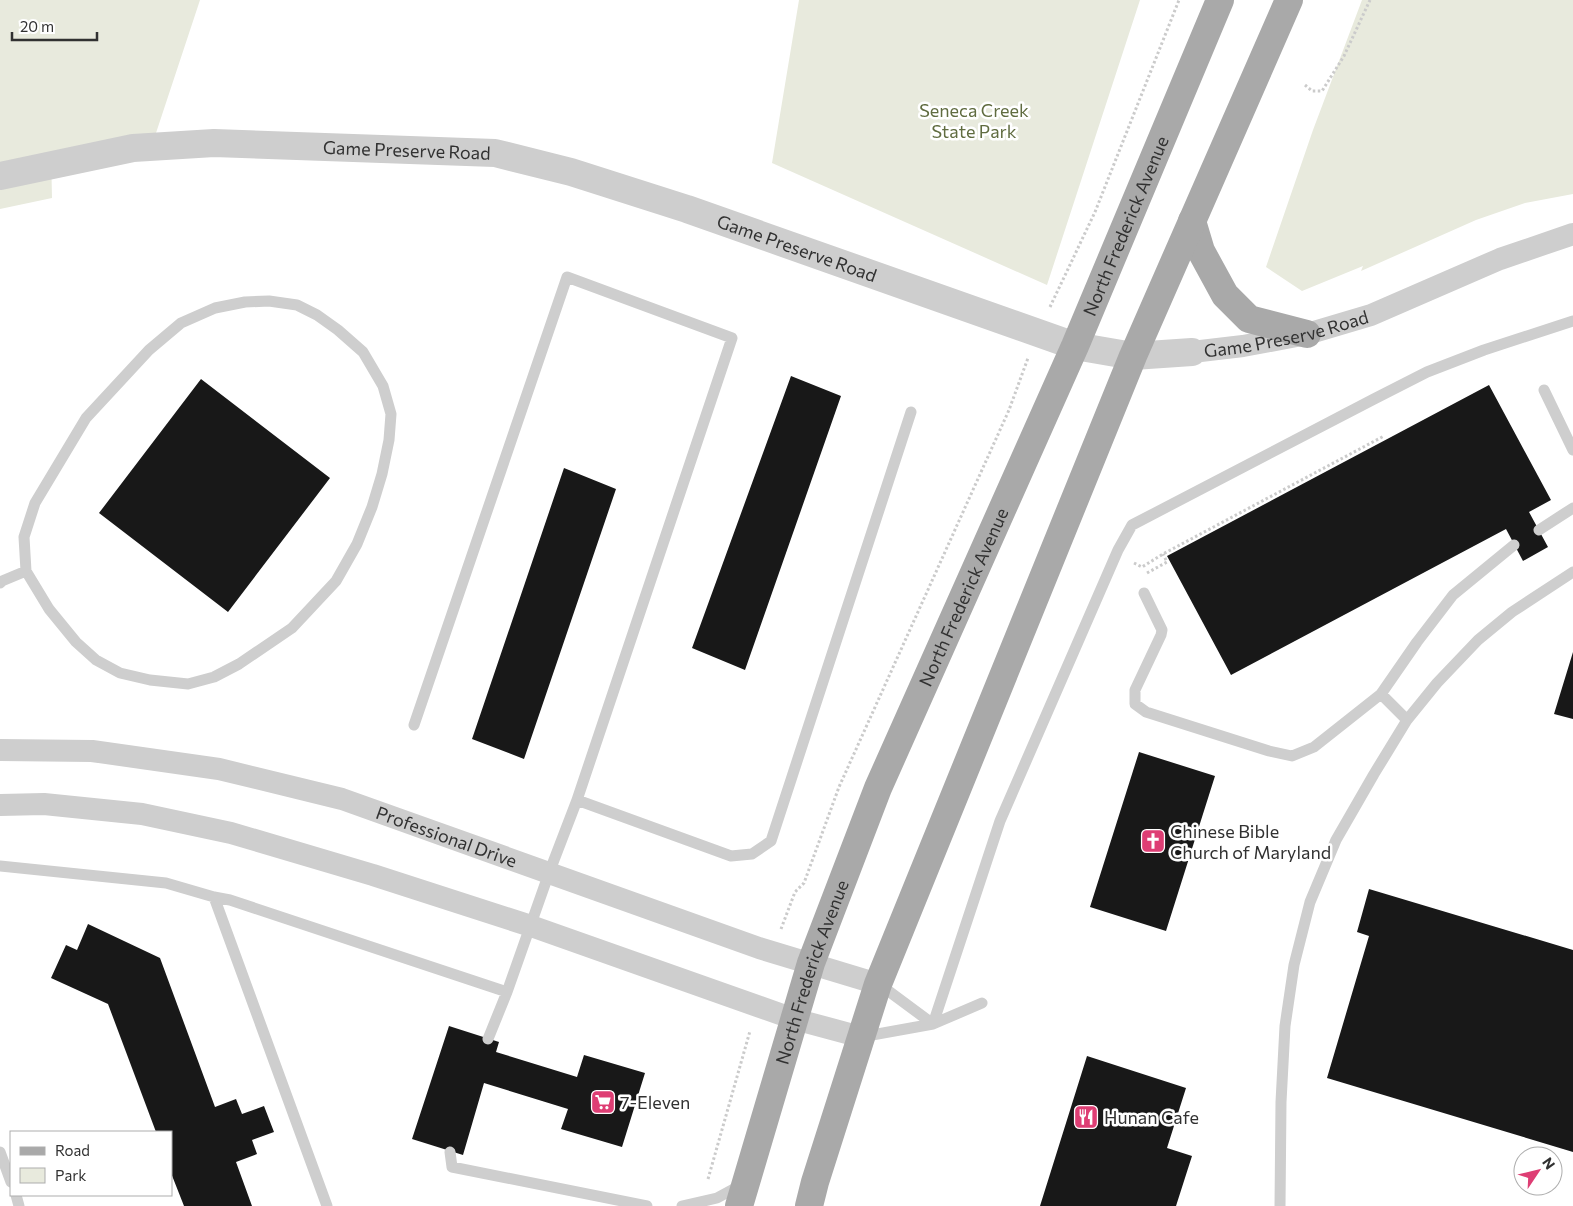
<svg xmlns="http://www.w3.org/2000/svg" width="1573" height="1206" viewBox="0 0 1573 1206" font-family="Commissioner,sans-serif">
<rect width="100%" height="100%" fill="#fff"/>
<!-- green -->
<path fill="#e8eadd" d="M0,0H200L156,133L51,153L52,198L0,209Z
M799,0H1140L1047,285L772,163Z
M1362,0H1573V194L1525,203L1476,220L1361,271L1363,266L1302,291L1266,267L1313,130Z"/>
<!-- building -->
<path fill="#181818" d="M791,376L841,396L745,670L692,648Z
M201,379L330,478L228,612L99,513Z
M1489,385L1551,500L1529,512L1548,547L1523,561L1506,529L1231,675L1167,556Z
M564,468L616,489L524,759L472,739Z
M1573,652V719L1554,714Z
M1139,752L1215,776L1166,931L1090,907Z
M1369,889L1573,950V1152L1327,1078L1369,936L1357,932Z
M88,924L160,958L215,1107L236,1099L242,1114L264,1106L274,1132L252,1140L257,1154L236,1162L252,1206H184L171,1173V1132H156L108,1004L51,978L66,945L77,950Z
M449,1026L499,1042L496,1052L577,1077L584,1055L645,1073L622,1147L561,1129L568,1109L484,1083L463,1155L412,1139Z
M1087,1056L1186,1088L1167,1148L1192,1156L1176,1206H1040Z"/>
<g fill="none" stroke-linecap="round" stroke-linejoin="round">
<!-- path -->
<path stroke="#cbcbcb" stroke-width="3" stroke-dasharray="2.5 2.5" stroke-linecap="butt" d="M1305,85L1312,91H1322L1344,56L1370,0
M1050,307L1095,212L1179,0
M1134,563L1142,567L1163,554L1384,436
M1147,573L1167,562L1163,554
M781,929L795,892L804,883L839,787L1009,410L1028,358
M708,1179L750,1031"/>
<!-- service -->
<path stroke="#cecece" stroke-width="11" d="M269,301L297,305L317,315L338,330L363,352L383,386L391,414L389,440L382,474L372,507L357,544L336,581L292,628L239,664L214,677L188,684L150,680L120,673L96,660L76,642L49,609L26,571L24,537L35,503L86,418L149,350L181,323L215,308L245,302Z
M1544,390L1573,450
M1539,530L1573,508
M0,583L2,581L26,571
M1144,593L1162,630L1161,635L1135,690V704L1146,712L1269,751L1292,756L1314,747L1381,694
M1407,720L1381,694L1417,642L1453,595L1514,545
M577,800L731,856L752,854L771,841L911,412
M0,866L166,883L214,897L230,900L507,992L549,873L577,800L732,338L567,277L414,725
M214,897L327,1206
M879,984L933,1024L1000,821L1118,550L1132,525L1374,399L1427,372L1484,350L1573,321
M861,1037L933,1024L982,1003
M488,1039L507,992
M0,1152L11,1182
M450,1152L452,1167L647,1206
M16,1195L19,1206
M682,1206L717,1198L741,1185
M1280,1206L1281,1102L1285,1026L1294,965L1310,902L1336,840L1374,774L1407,720L1437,683L1478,640L1512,612L1573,572"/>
<!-- minor -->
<g stroke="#cecece" stroke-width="22">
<path id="s1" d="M1192,352L1243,346L1307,334L1371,315L1500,259L1573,234"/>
<path id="s2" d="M0,750L92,751L219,769L342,799L759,948L878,984"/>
<path d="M0,805L44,804L142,814L231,833L373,875L531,926L794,1019L861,1037"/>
</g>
<!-- tertiary -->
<path stroke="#cecece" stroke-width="28" id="s3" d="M0,176L133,148L214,143L495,153L571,172L687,209L1075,346L1133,356L1192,352"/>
<!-- primary -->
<g stroke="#a9a9a9" stroke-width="28">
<path d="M1192,221L1201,251L1225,295L1249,319L1307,334"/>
<path id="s4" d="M739,1206L811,963L878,788L1075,346L1220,0"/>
<path d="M809,1206L815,1182L878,984L1133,356L1289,0"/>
</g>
</g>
<!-- icons -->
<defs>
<symbol id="church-square" viewBox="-11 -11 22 22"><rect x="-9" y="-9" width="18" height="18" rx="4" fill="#de3e74" stroke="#fff"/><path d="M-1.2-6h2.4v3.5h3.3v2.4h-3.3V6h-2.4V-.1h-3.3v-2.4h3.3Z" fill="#fff"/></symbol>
<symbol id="supermarket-square" viewBox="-11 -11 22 22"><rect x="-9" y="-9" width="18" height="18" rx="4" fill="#de3e74" stroke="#fff"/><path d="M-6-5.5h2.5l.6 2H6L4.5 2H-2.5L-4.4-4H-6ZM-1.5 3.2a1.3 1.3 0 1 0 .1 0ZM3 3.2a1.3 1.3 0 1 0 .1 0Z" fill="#fff"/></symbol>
<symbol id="restaurant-square" viewBox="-11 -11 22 22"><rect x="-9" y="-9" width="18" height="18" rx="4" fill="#de3e74" stroke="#fff"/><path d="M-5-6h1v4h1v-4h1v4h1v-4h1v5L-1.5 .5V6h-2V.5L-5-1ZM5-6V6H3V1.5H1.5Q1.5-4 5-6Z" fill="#fff"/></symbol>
</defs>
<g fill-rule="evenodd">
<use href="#church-square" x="1139" y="827" width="28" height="28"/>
<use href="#supermarket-square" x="589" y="1088" width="28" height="28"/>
<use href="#restaurant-square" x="1072" y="1103" width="28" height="28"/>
</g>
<g text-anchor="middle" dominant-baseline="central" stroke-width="5" stroke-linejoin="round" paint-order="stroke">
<!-- park labels -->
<g font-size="18" fill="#606c40" stroke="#fff">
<text x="974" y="110">Seneca Creek<tspan x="974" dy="21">State Park</tspan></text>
</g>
<!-- street labels -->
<g font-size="18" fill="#313131" stroke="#fff">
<text stroke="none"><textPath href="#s3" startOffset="410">Game Preserve Road</textPath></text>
<text stroke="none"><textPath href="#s4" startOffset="1055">North Frederick Avenue</textPath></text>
<text stroke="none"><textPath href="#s3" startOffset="815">Game Preserve Road</textPath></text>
<text stroke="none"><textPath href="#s1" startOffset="96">Game Preserve Road</textPath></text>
<text stroke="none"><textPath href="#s4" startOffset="650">North Frederick Avenue</textPath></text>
<text stroke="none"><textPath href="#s2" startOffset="458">Professional Drive</textPath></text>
<text stroke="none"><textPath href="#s4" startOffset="245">North Frederick Avenue</textPath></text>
</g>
<!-- poi labels -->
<g font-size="18" fill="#313131" stroke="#fff" text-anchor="start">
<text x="1170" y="831">Chinese Bible<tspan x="1170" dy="21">Church of Maryland</tspan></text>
<text x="620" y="1102">7-Eleven</text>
<text x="1104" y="1117">Hunan Cafe</text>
</g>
</g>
<!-- legend -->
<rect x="10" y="1131" width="162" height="65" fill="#ffffff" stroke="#adadad"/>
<rect x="20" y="1147" width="25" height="8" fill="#a9a9a9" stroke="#adadad"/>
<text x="55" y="1156" font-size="15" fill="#313131">Road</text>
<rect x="20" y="1168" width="25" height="15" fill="#e8eadd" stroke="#adadad"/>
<text x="55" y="1181" font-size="15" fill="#313131">Park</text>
<!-- north arrow -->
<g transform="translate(1538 1171) rotate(55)"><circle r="24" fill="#ffffff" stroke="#adadad"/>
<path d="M0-4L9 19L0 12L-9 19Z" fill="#de3e74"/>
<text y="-8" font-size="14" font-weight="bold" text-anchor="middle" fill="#313131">N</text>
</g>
<!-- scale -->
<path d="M12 32v8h85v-8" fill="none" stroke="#313131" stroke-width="2.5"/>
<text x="20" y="32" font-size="15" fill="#313131" stroke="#ffffff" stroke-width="4" paint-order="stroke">20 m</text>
</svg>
